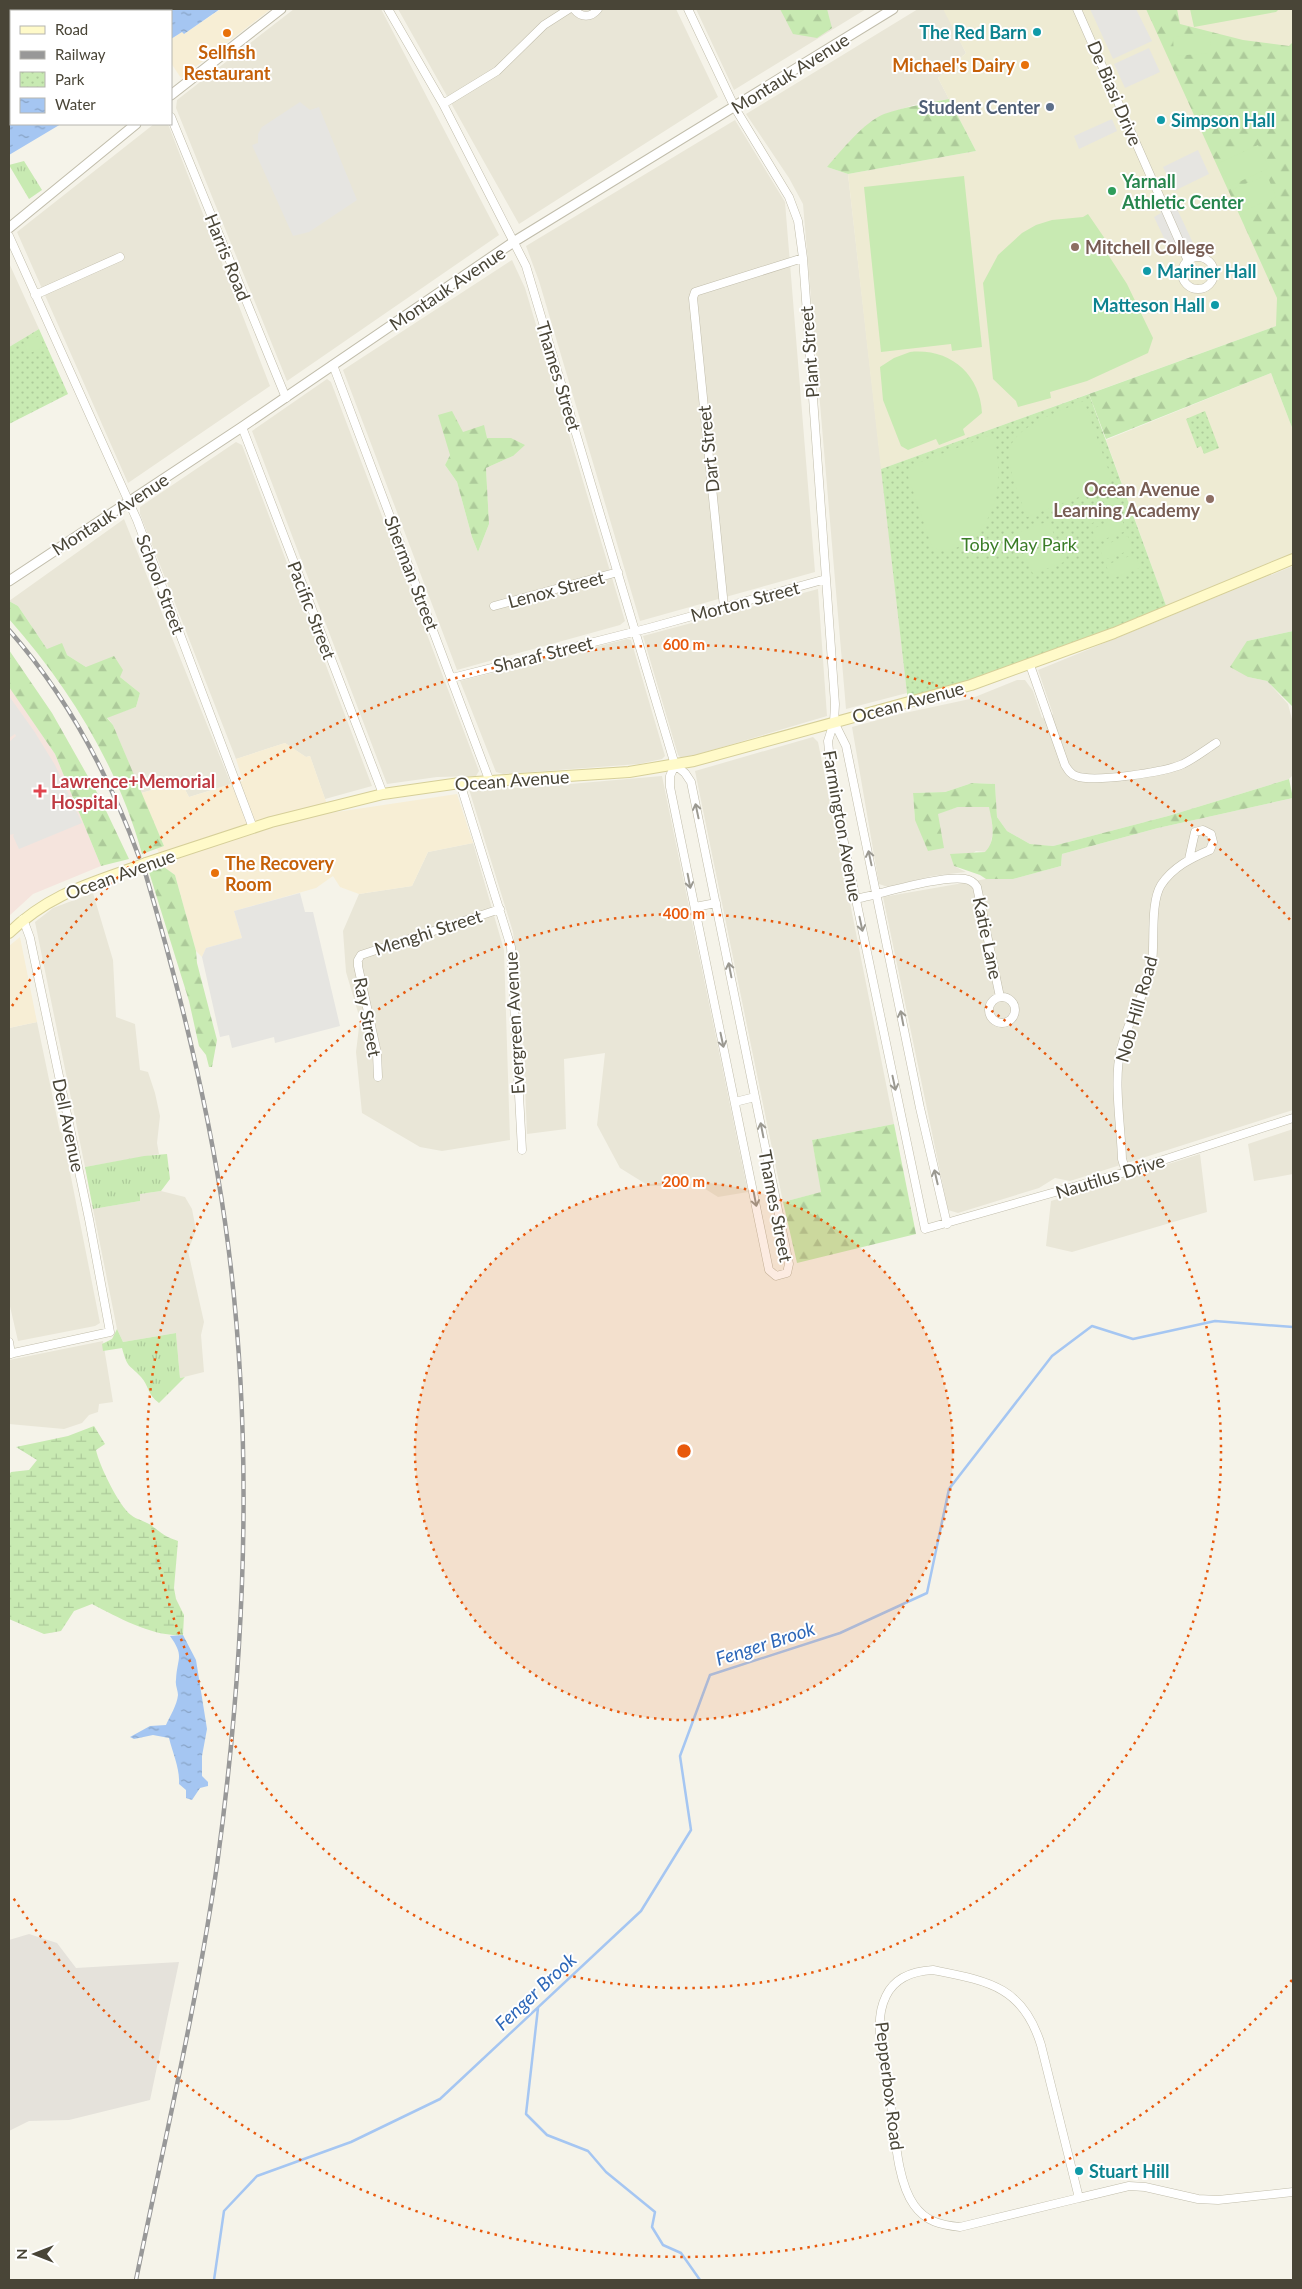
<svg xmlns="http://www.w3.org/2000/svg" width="1302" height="2289" viewBox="0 0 1302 2289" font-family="Lato,sans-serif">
<defs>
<pattern id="grass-tufts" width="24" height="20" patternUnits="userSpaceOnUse" patternTransform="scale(1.25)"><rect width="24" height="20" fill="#c8eab2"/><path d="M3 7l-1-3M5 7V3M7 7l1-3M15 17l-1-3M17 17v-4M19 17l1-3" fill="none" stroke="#adca9a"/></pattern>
<pattern id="forest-firs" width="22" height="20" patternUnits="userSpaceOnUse" patternTransform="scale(1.25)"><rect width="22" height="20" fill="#c8eab2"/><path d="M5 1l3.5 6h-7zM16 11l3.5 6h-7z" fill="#adca9a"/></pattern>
<pattern id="wetland-marsh" width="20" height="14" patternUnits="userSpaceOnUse" patternTransform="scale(1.25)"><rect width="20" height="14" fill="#c8eab2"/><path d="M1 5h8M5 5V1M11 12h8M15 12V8" fill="none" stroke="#adca9a"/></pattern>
<pattern id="park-dots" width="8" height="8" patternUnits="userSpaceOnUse" patternTransform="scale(1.25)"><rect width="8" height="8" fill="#c8eab2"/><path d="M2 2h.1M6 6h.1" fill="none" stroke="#adca9a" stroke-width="1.8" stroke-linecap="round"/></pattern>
<pattern id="water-ripples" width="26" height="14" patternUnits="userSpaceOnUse" patternTransform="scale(1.25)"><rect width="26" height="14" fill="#a5c6f2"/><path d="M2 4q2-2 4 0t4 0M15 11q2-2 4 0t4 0" fill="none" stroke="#88a3c5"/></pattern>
</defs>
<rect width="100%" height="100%" fill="#f5f3e9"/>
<!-- residential -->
<path fill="#e9e6d7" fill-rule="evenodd" d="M294,9H381L499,235L287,381L176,108L177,100Z
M398,9H676L718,97L519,224Z
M696,9H866L734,90Z
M918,9H944L966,53L938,78L949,99L914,105L883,115L827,167L848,174L907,693L846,709L803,204L789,178L746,114Z
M735,120L785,202L815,572L640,621L539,281L526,246Z
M154,124H168L270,386L128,483L17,232Z
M512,260L525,288L625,621L620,625L457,670L343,370ZM487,438H511L513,456L486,468L489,524L478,552L472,537L457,482L445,465L450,455Z
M9,263L39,329L9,347Z
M327,379L331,382L479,771L476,776L437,777L387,784L252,431Z
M236,442L242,445L372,786L325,799L310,756L306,757L285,743L236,759L140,514V507Z
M124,519L231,784L189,797L181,782L141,793L113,725L107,717L136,707L140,693L120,677L86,667L67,655L47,649L18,606L9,601Z
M1293,566V631L1247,641L1248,677L1267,681L1288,704L1293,723V775L1289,779L1168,816L1053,846L1030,844L1007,831L997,817L995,784L972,783L945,792L913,793L915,820L958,807H990L993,832L990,847L986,852L976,851L954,866L966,872L932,876L888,887L879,884L852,727L900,714L970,699L1017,680H1025L1033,691L1042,718L1053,714L1038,670Z
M818,589L827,716L682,759L678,755L643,636Z
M627,639L631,640L665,756L662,759L639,764L503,774L496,772L460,681Z
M813,737L818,742L894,1124L812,1140L822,1192L783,1202L695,771Z
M662,776L748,1192L718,1197L699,1185L649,1186L620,1168L597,1125L605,1053L564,1059L566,1129L527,1134L522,1016L513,932L468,786L524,788Z
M1293,798V1110L1070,1181L1055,1178L1039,1188L958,1213L948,1210L883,897L986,879H1013L1061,866L1062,854L1158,828Z
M473,843L504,950L510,1140L442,1151L420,1147L362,1113L356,1052L360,1019L346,972L343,931L359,894L412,886L428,852Z
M93,893L113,960L116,1017L135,1024L140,1070L148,1072L155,1093L160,1116L157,1143L159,1154L85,1167L35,922L53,908Z
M37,1022L60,1132H62L100,1323L95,1326L18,1341L9,1302V1028Z
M1293,1129V1174L1254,1181L1248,1144Z
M1200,1154L1207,1212L1072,1252L1046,1246L1051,1201Z
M161,1191L185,1197L192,1209L196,1230L188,1251L204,1322L201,1335L204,1372L180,1378L176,1333L123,1342L117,1329L93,1209L140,1201V1194Z
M103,1341L113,1402L99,1404L98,1412L89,1415L82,1423L64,1429L9,1424V1360Z"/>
<!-- commercial -->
<path fill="#f7eed5" d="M221,9H271L181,78L171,63V39L182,32L184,34Z
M285,743L306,757L310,756L330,813L457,794L473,843L428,852L412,886L359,894L340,887L333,876L316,888L234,911L242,938L206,948L202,957L196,951L175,875L164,867L157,848L164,846L141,793L181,782L189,797L243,781L236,759Z
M20,937L37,1022L9,1028V946Z"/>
<!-- industrial -->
<path fill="#e5e2db" d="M29,1934L57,1943L76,1968L179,1962L150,2100L69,2120L29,2121L9,2131V1940Z"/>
<!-- education -->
<path fill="#eeebd3" d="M943,9H1293V320L881,469L848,174L976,151L938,78L966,53Z
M1271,373L1293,430V559L1168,611L1106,440Z"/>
<!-- medical -->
<path fill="#f5e4dd" d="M9,686L55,754L101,866L33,894L9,916Z"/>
<!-- grass -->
<path fill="url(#grass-tufts)" d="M24,161L42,190L29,199L9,165Z
M167,1154L170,1179L161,1191L140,1194V1201L93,1209L85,1167L144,1156Z
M117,1329L123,1342L176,1333L180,1378L185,1377L159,1403C147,1394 149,1386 141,1377C128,1363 128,1369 122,1348L103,1351L102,1344L112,1339Z"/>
<!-- forest -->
<path fill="url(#forest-firs)" d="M780,9H827L832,28L817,38L793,34Z
M1146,9H1177L1180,24L1243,40L1289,46L1293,42V430L1271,373L1106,439L1089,394L1276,326L1277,298Z
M949,99L976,151L848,174L827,167C841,151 864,122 884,114C905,107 927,103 949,99Z
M452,411L463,432L484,425L487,438H511L525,445L513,456L486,468L489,524L478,552L472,537L457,482L445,465L450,455L438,415Z
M9,601L18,606L47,649L62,643L67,655L86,667L114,656L123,670L120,677L140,693L136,707L107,718L113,725L164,846L142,854C118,766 69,687 9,619Z
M1293,631V707L1267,681L1248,677L1230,667L1247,641Z
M9,650L52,713L99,796L129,859L101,866L55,754L9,687Z
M1289,779L1293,798L1158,828L1062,854L1061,866L1013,879H986L980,875L954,866L950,854L985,852C997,840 992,822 989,807H958L938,814L944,848L928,851L915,820L913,793L945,792L972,783L995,784L997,817L1007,831L1030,844L1053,846L1168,816Z
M164,867L175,875L196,951L197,963L217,1040L212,1067H209L206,1055L199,1046L189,1001L149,872Z
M894,1124L916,1234L797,1263L783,1202L821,1192L812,1140Z"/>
<!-- wetland -->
<path fill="url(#wetland-marsh)" d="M94,1426L105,1444L96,1450C99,1465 119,1506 131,1515C137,1520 146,1521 152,1526C163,1534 164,1536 178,1541L174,1588L176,1599L184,1615L183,1635C153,1637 119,1618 92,1604L74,1611L61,1631L44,1634L9,1619V1475L11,1472L29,1470L37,1460L16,1447L68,1436Z"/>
<!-- park -->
<path fill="url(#park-dots)" d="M39,329L68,394L9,424V347Z
M1089,394L1168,611L908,702L881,469Z
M1205,411L1219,448L1204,454L1201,446L1197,448L1186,419Z"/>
<!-- garden -->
<path fill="#c8eab2" d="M1190,9H1279L1276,12L1194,27Z
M1210,34L1211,53L1174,56L1173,37Z
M1258,145L1269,168L1230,186L1219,163Z
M1267,175L1276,197L1243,211L1233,189Z
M964,176L982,347L952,351L951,344L881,352L864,187Z
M1088,214L1112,249L1107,253L1127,284L1153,338L1148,353L1087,381L1050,392L1051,398L1018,407L1016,401L993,379L983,283L998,255L1022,233L1036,225L1052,220L1083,217Z
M39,336L44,347L28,354L24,343Z
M910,352C949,348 980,373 982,413L963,429L965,435L939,445L936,439L908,450L901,446L883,400L880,367L894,358Z
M1084,401L1111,477L1107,484L1100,489L1027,517C1020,497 1007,470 1010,449C1014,426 1065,409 1084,401Z
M993,434C1003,472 1002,516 967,542C955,550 945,553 932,547L907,473L910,466Z
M1114,499L1119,512L1090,524L1085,510Z
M1121,517L1126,531L1097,542L1092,529Z
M1049,521L1056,540L1024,552L1017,533Z
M1128,536L1133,549L1104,560L1099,547Z
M1057,544L1064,562L1033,574L1025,556Z
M1135,554L1140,568L1111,579L1106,565Z"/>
<!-- parking -->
<path fill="#e6e5e1" d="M1090,9H1136L1152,41L1113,59Z
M1149,48L1160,72L1125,88L1114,64Z
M300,102L310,110L319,107L357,200L309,232L293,236L252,145L258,143V134L262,127Z
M1112,119L1117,131L1079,149L1074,136Z
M1198,150L1209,174L1174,191L1163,167Z
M1171,196L1194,245L1172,255L1154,217L1161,213L1156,203Z
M9,696L34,731L55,765L82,823L19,849L13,836L14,834L9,835V742L16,736L15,734L9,738Z
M300,893L305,912H313L340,1026L275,1043L274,1037L232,1048L229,1035L220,1037L202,957L206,948L242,938L234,911Z"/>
<!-- water -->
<path fill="url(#water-ripples)" d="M9,9H220L184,34L182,32L171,39V11H11V124H61L9,155Z
M183,1635L196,1660L207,1729L202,1756V1776L208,1782V1786L200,1788L192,1800L186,1798V1790L179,1784C180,1769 173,1754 169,1738L153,1735L134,1739L130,1737L150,1726L166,1725C170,1716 177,1705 178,1695C178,1690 175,1685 176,1680C177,1657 185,1657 170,1636Z"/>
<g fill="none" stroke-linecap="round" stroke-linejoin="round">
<!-- stream -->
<path stroke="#a5c6f2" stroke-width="2.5" d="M538,2008L526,2114L547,2135L588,2151L606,2172L655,2212L652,2227L663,2245L681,2253L700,2280
M214,2280L224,2211L257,2176L351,2142L440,2099L641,1911L691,1830L680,1756L710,1675L840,1633L927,1593L949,1489L1052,1356L1092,1326L1133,1339L1215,1321L1293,1327"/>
<defs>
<path id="minor" d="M388,9L443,104L526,266L675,765L685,773L691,782L789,1264L787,1273L776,1276L769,1270L670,787V776L675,765
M574,9C581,18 591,18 598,9
M688,9L735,108L789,197L798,221L803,258L835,704L834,722L828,741L833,790L925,1229L1126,1172L1293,1118
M1077,9L1188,261
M443,104L497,71L544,25L569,9
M171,117L286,398
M9,236L137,520L253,828
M1182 273a16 16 0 1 1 32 0a16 16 0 1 1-32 0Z
M35,295L120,257
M333,365L490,782
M242,427L383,794
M494,606L618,572
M724,607L693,298L695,292L803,258
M1030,665L1065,765C1068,770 1070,774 1076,776C1094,783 1165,772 1183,764C1195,758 1205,750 1216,743
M452,678L649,628L826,579
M834,722L846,746L920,1108L947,1224
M460,783L511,947L522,1150
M855,899C881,894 941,875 965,879C971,880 974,882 977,887L1000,997
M695,907L716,903
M989 1010a13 13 0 1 1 26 0a13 13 0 1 1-26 0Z
M378,1077L377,1053L358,966V960L361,955L500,909
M735,1102L755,1097
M1126,1172L1122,1159C1121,1126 1113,1079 1121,1049C1128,1019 1147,993 1152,963C1155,942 1150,903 1161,885C1173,867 1191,858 1210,850L1213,842L1211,834L1203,830L1195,832L1189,859
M9,1342L11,1354
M9,1354L110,1332L89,1219L30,938L23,919
M933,1970C988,1981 1023,1986 1041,2045L1079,2198L960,2227C941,2225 926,2222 914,2205C896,2180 895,2129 890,2098C887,2077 881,2055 880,2034C879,2021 880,2008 886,1996C895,1977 914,1971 933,1970Z
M1079,2198L1129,2186L1145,2187L1198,2199L1218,2200L1293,2192"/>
<path id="tertiary" d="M171,95L281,9
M9,228L136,124
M9,581L242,427L515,241L893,9"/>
<path id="secondary" d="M146,863L271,822L383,794L460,783L629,772L694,761L971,685L1114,633L1293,559
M9,933C47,896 85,885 133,868"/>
</defs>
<!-- minor casing -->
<use href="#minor" stroke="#c1bdab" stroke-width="9"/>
<!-- tertiary casing -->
<use href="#tertiary" stroke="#c1bdab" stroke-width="11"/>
<!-- secondary casing -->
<use href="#secondary" stroke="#d6cf99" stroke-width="12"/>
<!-- minor -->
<use href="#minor" stroke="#fff" stroke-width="8"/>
<!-- tertiary -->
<use href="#tertiary" stroke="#fff" stroke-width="9"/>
<!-- secondary -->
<use href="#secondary" stroke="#fffac9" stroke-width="10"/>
<defs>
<path id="rail" d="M9,630C68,697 108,773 139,857
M136,2280C164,2142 197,2004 217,1865C246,1653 255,1433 225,1222C208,1103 179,987 145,872"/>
</defs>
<!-- rail casing -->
<use href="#rail" stroke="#989898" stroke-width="4.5"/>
<!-- rail -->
<use href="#rail" stroke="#fff" stroke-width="2.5" stroke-dasharray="8" stroke-linecap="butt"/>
<defs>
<path id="secondary-bridge" d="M133,868L146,863"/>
</defs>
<!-- secondary-bridge casing -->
<use href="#secondary-bridge" stroke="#d6cf99" stroke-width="12" stroke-linecap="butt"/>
<!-- secondary-bridge -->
<use href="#secondary-bridge" stroke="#fffac9" stroke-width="10"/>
</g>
<!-- one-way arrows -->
<defs><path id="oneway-shaft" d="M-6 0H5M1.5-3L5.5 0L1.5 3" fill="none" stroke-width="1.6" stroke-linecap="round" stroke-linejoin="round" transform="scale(1.25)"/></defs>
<g stroke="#9b9991">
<use href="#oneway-shaft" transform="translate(697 811) rotate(-102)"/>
<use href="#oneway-shaft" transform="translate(870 858) rotate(-102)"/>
<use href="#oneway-shaft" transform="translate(689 881) rotate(79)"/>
<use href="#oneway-shaft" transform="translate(861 924) rotate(78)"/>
<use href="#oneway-shaft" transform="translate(730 970) rotate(-101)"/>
<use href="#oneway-shaft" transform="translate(902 1018) rotate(-101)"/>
<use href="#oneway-shaft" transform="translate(722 1040) rotate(78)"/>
<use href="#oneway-shaft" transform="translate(894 1083) rotate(78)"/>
<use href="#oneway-shaft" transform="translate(762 1130) rotate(-101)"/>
<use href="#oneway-shaft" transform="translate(936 1177) rotate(-103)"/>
<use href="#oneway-shaft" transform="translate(755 1199) rotate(79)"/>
</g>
<!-- distance rings -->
<circle cx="684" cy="1451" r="269" fill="#e8590c" fill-opacity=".12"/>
<g fill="none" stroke="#e8590c" stroke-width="2.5" stroke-dasharray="2.5 5">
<circle cx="684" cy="1451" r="269"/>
<circle cx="684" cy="1451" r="537"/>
<path d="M1292 1980A806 806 0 0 1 12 1896M12 1006A806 806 0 0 1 1292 922"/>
</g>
<!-- markers -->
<g fill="#0f9aa8" stroke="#fff" stroke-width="2">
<circle cx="1037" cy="32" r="5"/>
<circle cx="1161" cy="120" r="5"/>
<circle cx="1147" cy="271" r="5"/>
<circle cx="1215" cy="305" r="5"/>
<circle cx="1079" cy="2171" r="5"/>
</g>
<g fill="#e8710a" stroke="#fff" stroke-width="2">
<circle cx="227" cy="33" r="5"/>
<circle cx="1025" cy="65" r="5"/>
<circle cx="215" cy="873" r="5"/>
</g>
<circle fill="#5c6f8a" stroke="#fff" stroke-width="2" cx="1050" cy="107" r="5"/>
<circle fill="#2e9e5b" stroke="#fff" stroke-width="2" cx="1112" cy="191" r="5"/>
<g fill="#8d6e63" stroke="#fff" stroke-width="2">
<circle cx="1075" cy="247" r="5"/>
<circle cx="1210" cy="499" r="5"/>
</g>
<path fill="#e0444e" stroke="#fff" stroke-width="2" d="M37.5 783.5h5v5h5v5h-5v5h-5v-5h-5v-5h5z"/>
<g text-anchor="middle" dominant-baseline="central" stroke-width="4" stroke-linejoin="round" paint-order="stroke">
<!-- culture labels -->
<g font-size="18" font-weight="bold" fill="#0d838f" stroke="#fff" text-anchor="start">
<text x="1027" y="32" text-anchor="end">The Red Barn</text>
<text x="1171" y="120">Simpson Hall</text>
<text x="1157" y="271">Mariner Hall</text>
<text x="1205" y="305" text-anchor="end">Matteson Hall</text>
<text x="1089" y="2171">Stuart Hill</text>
</g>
<!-- food labels -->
<g font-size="18" font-weight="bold" fill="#c56008" stroke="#fff">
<text x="227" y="52">Sellfish<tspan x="227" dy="21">Restaurant</tspan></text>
<text x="1015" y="65" text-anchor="end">Michael's Dairy</text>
<text x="225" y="863" text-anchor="start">The Recovery<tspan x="225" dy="21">Room</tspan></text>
</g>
<!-- street labels -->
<g font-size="18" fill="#494537" stroke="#fff">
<text transform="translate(790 73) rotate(-32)">Montauk Avenue</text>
<text transform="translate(1115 93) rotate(67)">De Biasi Drive</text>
<text transform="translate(228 257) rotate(68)">Harris Road</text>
<text transform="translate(447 288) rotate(-34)">Montauk Avenue</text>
<text transform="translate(809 352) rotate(-94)">Plant Street</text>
<text transform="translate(559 376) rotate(73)">Thames Street</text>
<text transform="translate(708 449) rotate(-96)">Dart Street</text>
<text transform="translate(110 514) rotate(-33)">Montauk Avenue</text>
<text transform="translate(412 573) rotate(69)">Sherman Street</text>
<text transform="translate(161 584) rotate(69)">School Street</text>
<text transform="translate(556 589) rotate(-15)">Lenox Street</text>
<text transform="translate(745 601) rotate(-15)">Morton Street</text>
<text transform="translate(312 610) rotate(69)">Pacific Street</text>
<text transform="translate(543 654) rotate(-14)">Sharaf Street</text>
<text transform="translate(908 702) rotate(-15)">Ocean Avenue</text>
<text transform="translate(512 780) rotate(-4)">Ocean Avenue</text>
<text transform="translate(843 826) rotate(80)">Farmington Avenue</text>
<text transform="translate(120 874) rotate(-20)">Ocean Avenue</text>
<text transform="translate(428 932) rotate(-18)">Menghi Street</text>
<text transform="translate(988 938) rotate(78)">Katie Lane</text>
<text transform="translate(1136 1009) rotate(-74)">Nob Hill Road</text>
<text transform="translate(368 1017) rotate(79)">Ray Street</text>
<text transform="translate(514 1023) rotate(-93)">Evergreen Avenue</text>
<text transform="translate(69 1125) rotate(78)">Dell Avenue</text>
<text transform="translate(1110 1176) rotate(-17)">Nautilus Drive</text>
<text transform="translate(776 1206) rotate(79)">Thames Street</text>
<text transform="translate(890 2086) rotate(83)">Pepperbox Road</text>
</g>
<!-- service labels -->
<g font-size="18" font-weight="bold" fill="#4e5e75" stroke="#fff" text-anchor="end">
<text x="1040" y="107">Student Center</text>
</g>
<!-- leisure labels -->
<g font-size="18" font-weight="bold" fill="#27864d" stroke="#fff" text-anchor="start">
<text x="1122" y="181">Yarnall<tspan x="1122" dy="21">Athletic Center</tspan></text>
</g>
<!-- education labels -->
<g font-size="18" font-weight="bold" fill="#785e54" stroke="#fff" text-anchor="start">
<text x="1085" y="247">Mitchell College</text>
<text x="1200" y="489" text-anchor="end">Ocean Avenue<tspan x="1200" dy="21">Learning Academy</tspan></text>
</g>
<!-- park labels -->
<g font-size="18" fill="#3b7d28" stroke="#fff">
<text x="1019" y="544">Toby May Park</text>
</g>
<!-- health labels -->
<g font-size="18" font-weight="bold" fill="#be3a42" stroke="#fff" text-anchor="start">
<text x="51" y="781">Lawrence+Memorial<tspan x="51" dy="21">Hospital</tspan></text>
</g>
<!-- water labels -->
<g font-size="19" font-style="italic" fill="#2d67b8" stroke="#fff">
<text transform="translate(765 1643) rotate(-18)">Fenger Brook</text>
<text transform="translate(535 1991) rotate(-43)">Fenger Brook</text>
</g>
</g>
<circle cx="684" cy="1451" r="8" fill="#e8590c" stroke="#fff" stroke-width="2.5"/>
<g font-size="15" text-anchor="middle" font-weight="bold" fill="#e8590c" stroke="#fff" stroke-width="4" stroke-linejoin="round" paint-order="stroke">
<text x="684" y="650">600 m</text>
<text x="684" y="919">400 m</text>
<text x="684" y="1187">200 m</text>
</g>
<!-- border -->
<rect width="1302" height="2289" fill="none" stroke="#494537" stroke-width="20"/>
<!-- legend -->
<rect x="10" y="10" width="162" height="115" fill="#ffffff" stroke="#b6b5af"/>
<rect x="20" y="26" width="25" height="8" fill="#fffac9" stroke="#b6b5af"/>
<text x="55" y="35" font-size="15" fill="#494537">Road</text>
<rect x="20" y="51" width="25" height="8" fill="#989898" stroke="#b6b5af"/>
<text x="55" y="60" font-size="15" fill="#494537">Railway</text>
<rect x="20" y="72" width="25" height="15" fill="url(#park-dots)" stroke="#b6b5af"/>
<text x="55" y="85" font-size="15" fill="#494537">Park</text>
<rect x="20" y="98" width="25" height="15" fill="url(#water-ripples)" stroke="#b6b5af"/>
<text x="55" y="110" font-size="15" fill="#494537">Water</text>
<!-- north arrow -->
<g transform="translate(35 2254) rotate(270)" stroke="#ffffff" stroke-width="4" paint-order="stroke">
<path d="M0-4L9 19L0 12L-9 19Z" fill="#494537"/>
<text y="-8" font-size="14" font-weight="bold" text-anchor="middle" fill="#494537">N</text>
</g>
</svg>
